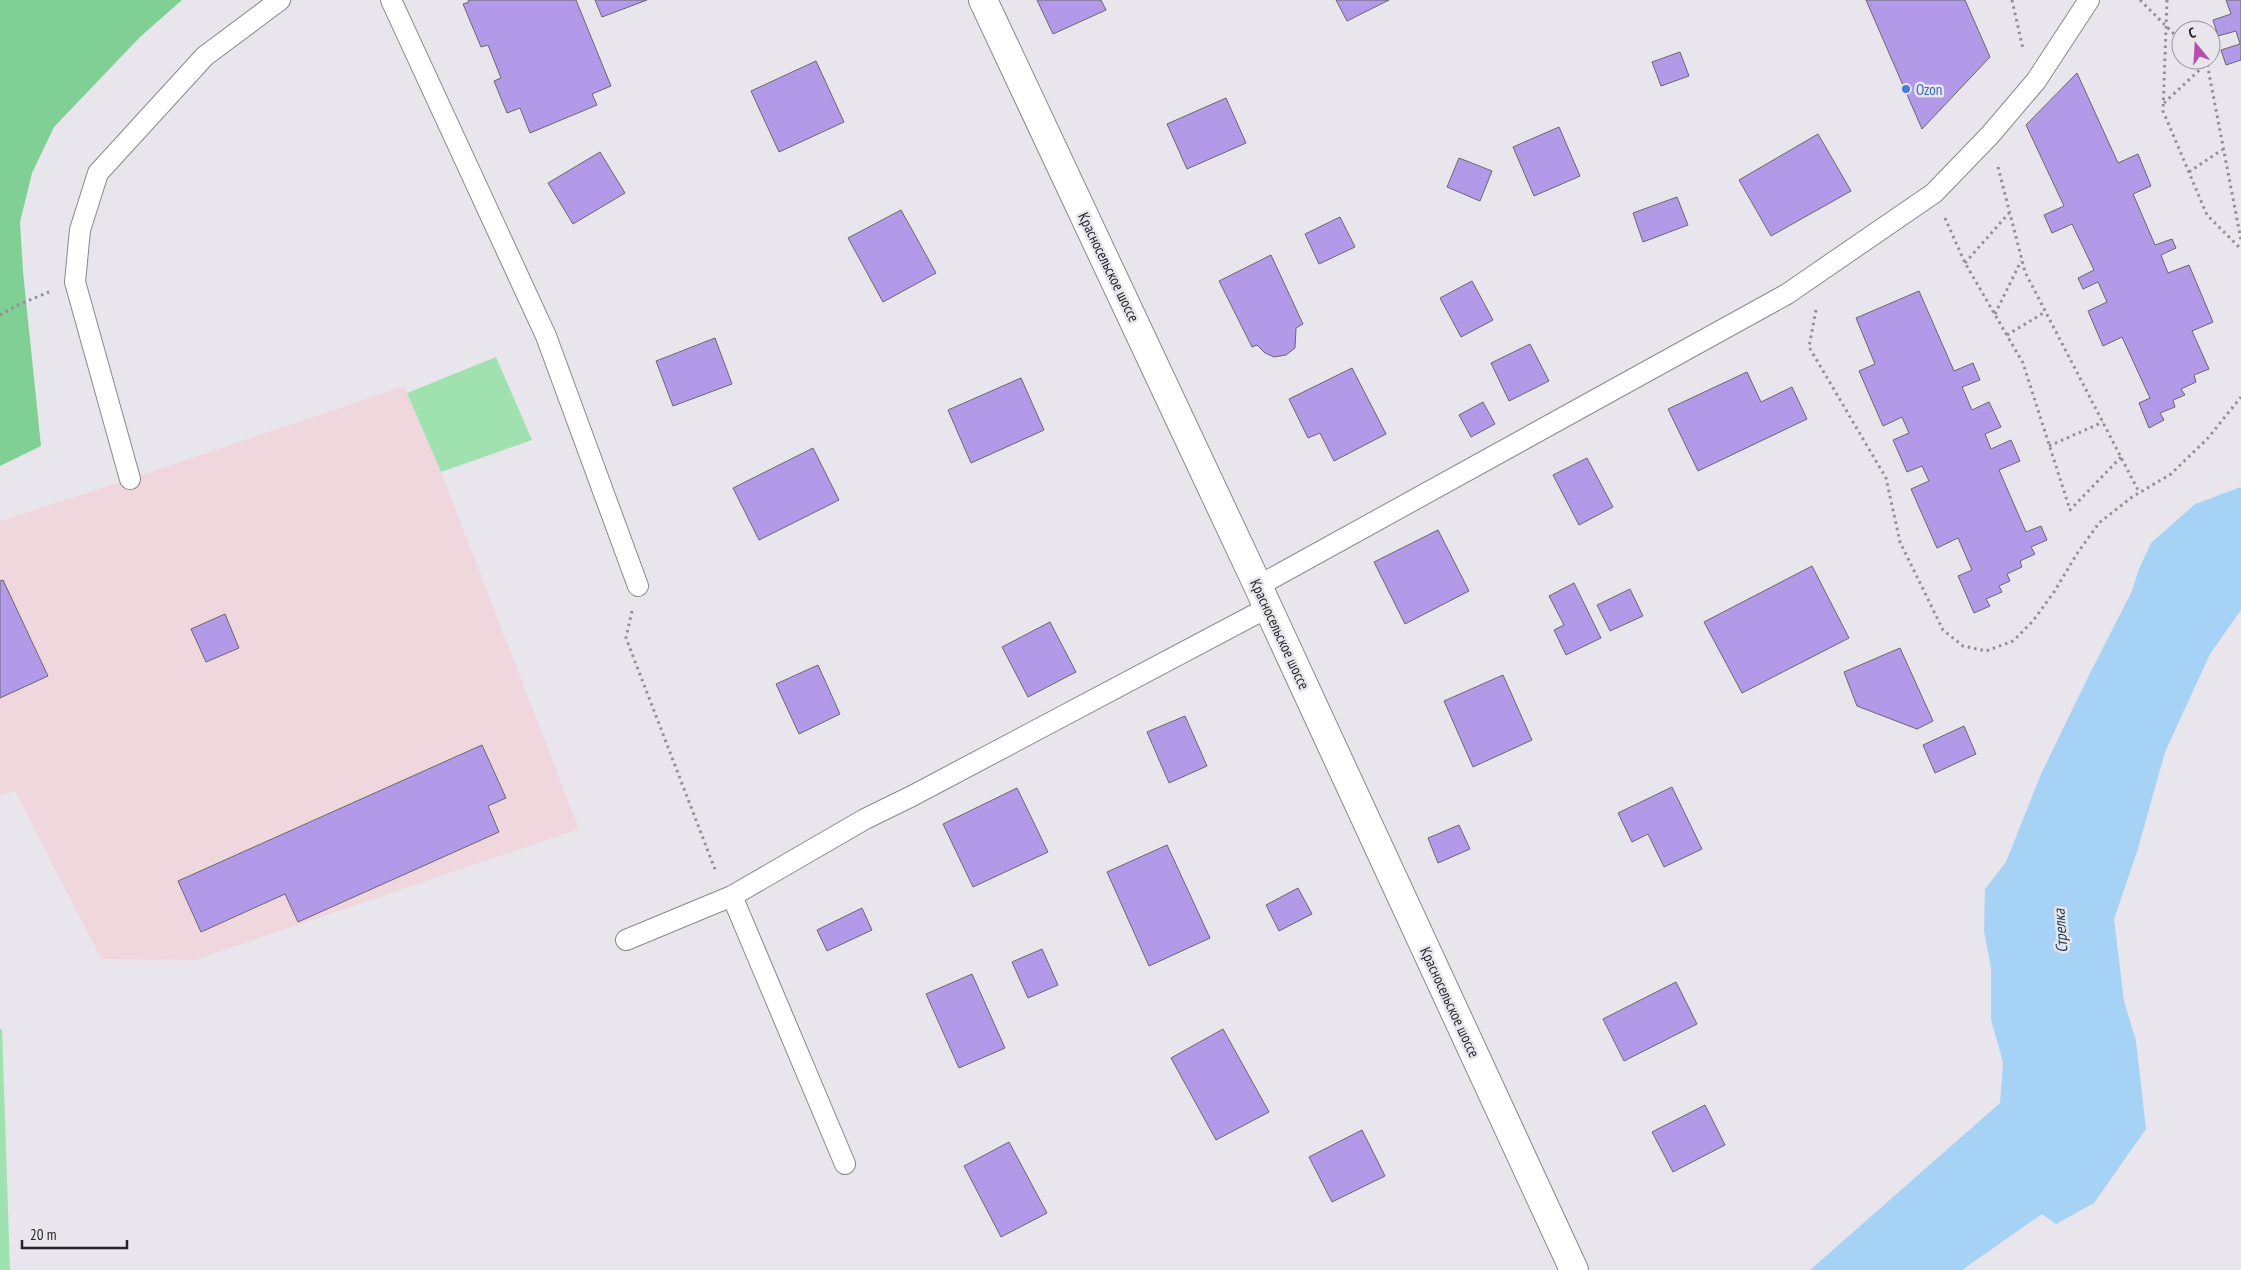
<svg xmlns="http://www.w3.org/2000/svg" width="2241" height="1270" viewBox="0 0 2241 1270" font-family="'PT Sans Narrow',sans-serif">
<rect width="100%" height="100%" fill="#e8e6ec"/>
<!-- industrial -->
<path fill="#f0d6dd" d="M404,386L441,472L579,829L195,960L101,959L15,791L0,796V521L130,479Z"/>
<!-- green -->
<path fill="#9fe1af" d="M496,357L532,440L441,472L407,393Z
M0,1029H2L10,1270H0Z"/>
<!-- forest -->
<path fill="#80cf95" d="M0,0H182L140,37L54,127L32,173L20,222L23,272L41,446L0,466Z"/>
<!-- water -->
<path fill="#a6d2f6" d="M2241,487V610L2210,654L2165,752L2137,852L2114,919L2124,1001L2136,1041L2146,1129L2094,1203L2056,1224L2042,1214L1962,1270H1810L2000,1103L2003,1062L1991,1020V968L1984,931L1985,889L2006,862L2041,774L2089,675L2131,593L2139,569L2151,543L2195,504Z"/>
<!-- building -->
<path fill="#b39ae9" stroke="#69676c" d="M468,0H576L611,86L592,94L597,105L530,133L520,108L507,113L494,81L501,78L488,45L481,47L463,4L469,2Z
M595,0H647L602,17Z
M1037,0H1101L1106,10L1053,34Z
M1336,0H1389L1347,21Z
M1866,0H1965L1990,57L1922,129Z
M2226,0H2241V60L2226,65L2221,50L2240,44L2236,31L2218,36L2213,20L2231,14Z
M1680,52L1689,76L1661,86L1652,62Z
M816,61L844,122L779,152L751,91Z
M2077,73L2118,163L2138,154L2151,186L2133,194L2155,245L2172,239L2176,248L2161,255L2168,273L2189,265L2213,322L2192,331L2209,369L2194,375L2196,382L2181,389L2185,395L2173,400L2175,407L2160,413L2164,420L2149,428L2139,403L2150,398L2122,337L2103,346L2088,311L2107,302L2098,282L2083,289L2078,278L2094,270L2072,224L2052,233L2044,215L2064,206L2026,125Z
M1226,98L1246,143L1187,169L1167,124Z
M1559,127L1580,176L1534,196L1513,147Z
M1818,134L1851,191L1771,236L1739,180Z
M600,152L625,193L573,224L548,183Z
M1459,158L1492,171L1480,201L1447,187Z
M1677,197L1688,225L1643,242L1633,213Z
M901,210L936,273L883,302L848,238Z
M1340,217L1355,247L1319,264L1305,234Z
M1271,255L1303,324L1296,328L1295,348L1286,355L1274,357L1265,353L1257,345L1252,347L1219,281Z
M1472,281L1493,320L1461,337L1440,298Z
M1919,291L1954,371L1973,363L1980,380L1962,387L1972,410L1989,402L2001,427L1985,434L1991,449L2011,440L2020,461L1999,470L2026,532L2041,526L2047,540L2031,547L2035,554L2020,561L2022,567L2007,574L2010,581L1999,586L2002,592L1986,599L1990,606L1974,613L1958,576L1972,570L1958,538L1937,548L1911,489L1929,481L1922,466L1907,472L1893,440L1909,433L1902,417L1883,426L1859,371L1875,364L1856,318Z
M715,338L732,384L673,406L656,361Z
M1530,344L1549,381L1509,401L1491,363Z
M1352,368L1386,434L1334,461L1320,433L1308,438L1289,399Z
M1747,372L1761,402L1792,387L1807,419L1698,471L1668,409Z
M1021,378L1044,430L971,463L948,410Z
M1483,402L1495,424L1471,437L1459,415Z
M813,448L839,500L759,540L733,488Z
M1587,458L1613,507L1579,525L1553,475Z
M1438,530L1469,591L1405,624L1374,562Z
M1812,566L1849,638L1742,693L1704,622Z
M3,580L48,676L0,698V581Z
M1574,583L1601,638L1566,655L1554,630L1564,625L1549,596Z
M1630,589L1643,616L1610,631L1597,605Z
M225,614L239,648L206,662L191,629Z
M1050,622L1076,672L1028,697L1002,647Z
M1900,648L1933,721L1917,729L1857,706L1844,672Z
M818,665L840,714L799,734L776,684Z
M1503,675L1532,740L1473,767L1444,701Z
M1185,716L1207,766L1169,783L1147,732Z
M1964,726L1976,754L1935,773L1923,745Z
M482,745L506,798L488,806L499,832L298,922L285,894L201,932L178,881Z
M1672,787L1702,849L1664,867L1648,834L1632,842L1618,813Z
M1017,788L1048,852L973,887L943,824Z
M1459,825L1470,849L1438,863L1428,838Z
M1167,845L1210,938L1149,966L1107,872Z
M1298,888L1312,914L1279,931L1266,905Z
M862,908L872,930L827,951L817,930Z
M1042,949L1058,985L1028,998L1012,962Z
M972,974L1005,1048L959,1068L926,994Z
M1676,982L1697,1024L1624,1061L1603,1019Z
M1223,1029L1269,1112L1216,1140L1171,1058Z
M1705,1105L1725,1145L1673,1172L1652,1132Z
M1362,1130L1385,1176L1332,1202L1309,1157Z
M1009,1142L1047,1213L1001,1237L964,1166Z"/>
<g fill="none" stroke-linecap="round" stroke-linejoin="round">
<defs>
<path id="lane" d="M391,0L546,336L638,586
M130,479L75,282L80,230L98,173L205,56L280,0
M1258,586L1787,294L1934,193L1990,135L2036,81L2089,0
M732,896L845,1164
M626,940L732,896L865,819L912,796L1267,608"/>
<path id="secondary" d="M983,0L1258,586L1574,1270"/>
</defs>
<!-- lane casing -->
<use href="#lane" stroke="#89888d" stroke-width="22"/>
<!-- secondary casing -->
<use href="#secondary" stroke="#89888d" stroke-width="30"/>
<!-- path -->
<path stroke="#929094" stroke-width="3" stroke-dasharray="2.5 4" stroke-linecap="butt" d="M2012,0L2023,49
M2140,0L2181,41
M2167,0L2163,111L2207,215L2241,249
M2203,60L2207,63L2241,240
M2164,103L2207,63
M1998,167L2025,272L2139,492
M2189,172L2223,149
M1945,218L1965,263L2023,363L2070,510L2121,457
M1965,263L2009,213
M1816,310L1809,347L1886,478L1900,542L1943,630L1963,646L1986,651L2013,641L2033,621L2054,592L2078,552L2099,523L2132,497L2171,474L2208,438L2241,397
M1995,314L2021,261
M0,315L18,305L49,292
M2007,335L2045,312
M2049,446L2103,422
M632,611L626,638L716,872"/>
<!-- lane -->
<use href="#lane" stroke="#fff" stroke-width="20"/>
<!-- secondary -->
<use href="#secondary" stroke="#fff" stroke-width="28"/>
</g>
<!-- markers -->
<circle fill="#3f7fe0" stroke="#e8e6ec" stroke-width="2" cx="1906" cy="89" r="5"/>
<g text-anchor="middle" dominant-baseline="central" stroke-width="5" stroke-linejoin="round" paint-order="stroke">
<!-- shop labels -->
<g font-size="15" fill="#366cbe" stroke="#e8e6ec" text-anchor="start">
<text x="1916" y="89">Ozon</text>
</g>
<!-- street labels -->
<g font-size="15" fill="#242325" stroke="#e8e6ec">
<text transform="translate(1109 267) rotate(64)">Красносельское шоссе</text>
<text transform="translate(1280 634) rotate(65)">Красносельское шоссе</text>
<text transform="translate(1450 1002) rotate(65)">Красносельское шоссе</text>
</g>
<!-- water labels -->
<g font-size="16" font-style="italic" fill="#16364e" stroke="#e8e6ec">
<text transform="translate(2060 931) rotate(-94)">Стрелка</text>
</g>
</g>
<!-- north arrow -->
<g transform="translate(2196 45) rotate(342)"><circle r="24" fill="#e8e6ec" stroke="#9a989c"/>
<path d="M0-4L9 19L0 12L-9 19Z" fill="#b74daf"/>
<text y="-8" font-size="14" font-weight="bold" text-anchor="middle" fill="#242325">С</text>
</g>
<!-- scale -->
<path d="M22 1240v8h105v-8" fill="none" stroke="#242325" stroke-width="2.5"/>
<text x="30" y="1240" font-size="15" fill="#242325" stroke="#e8e6ec" stroke-width="4" paint-order="stroke">20 m</text>
</svg>
